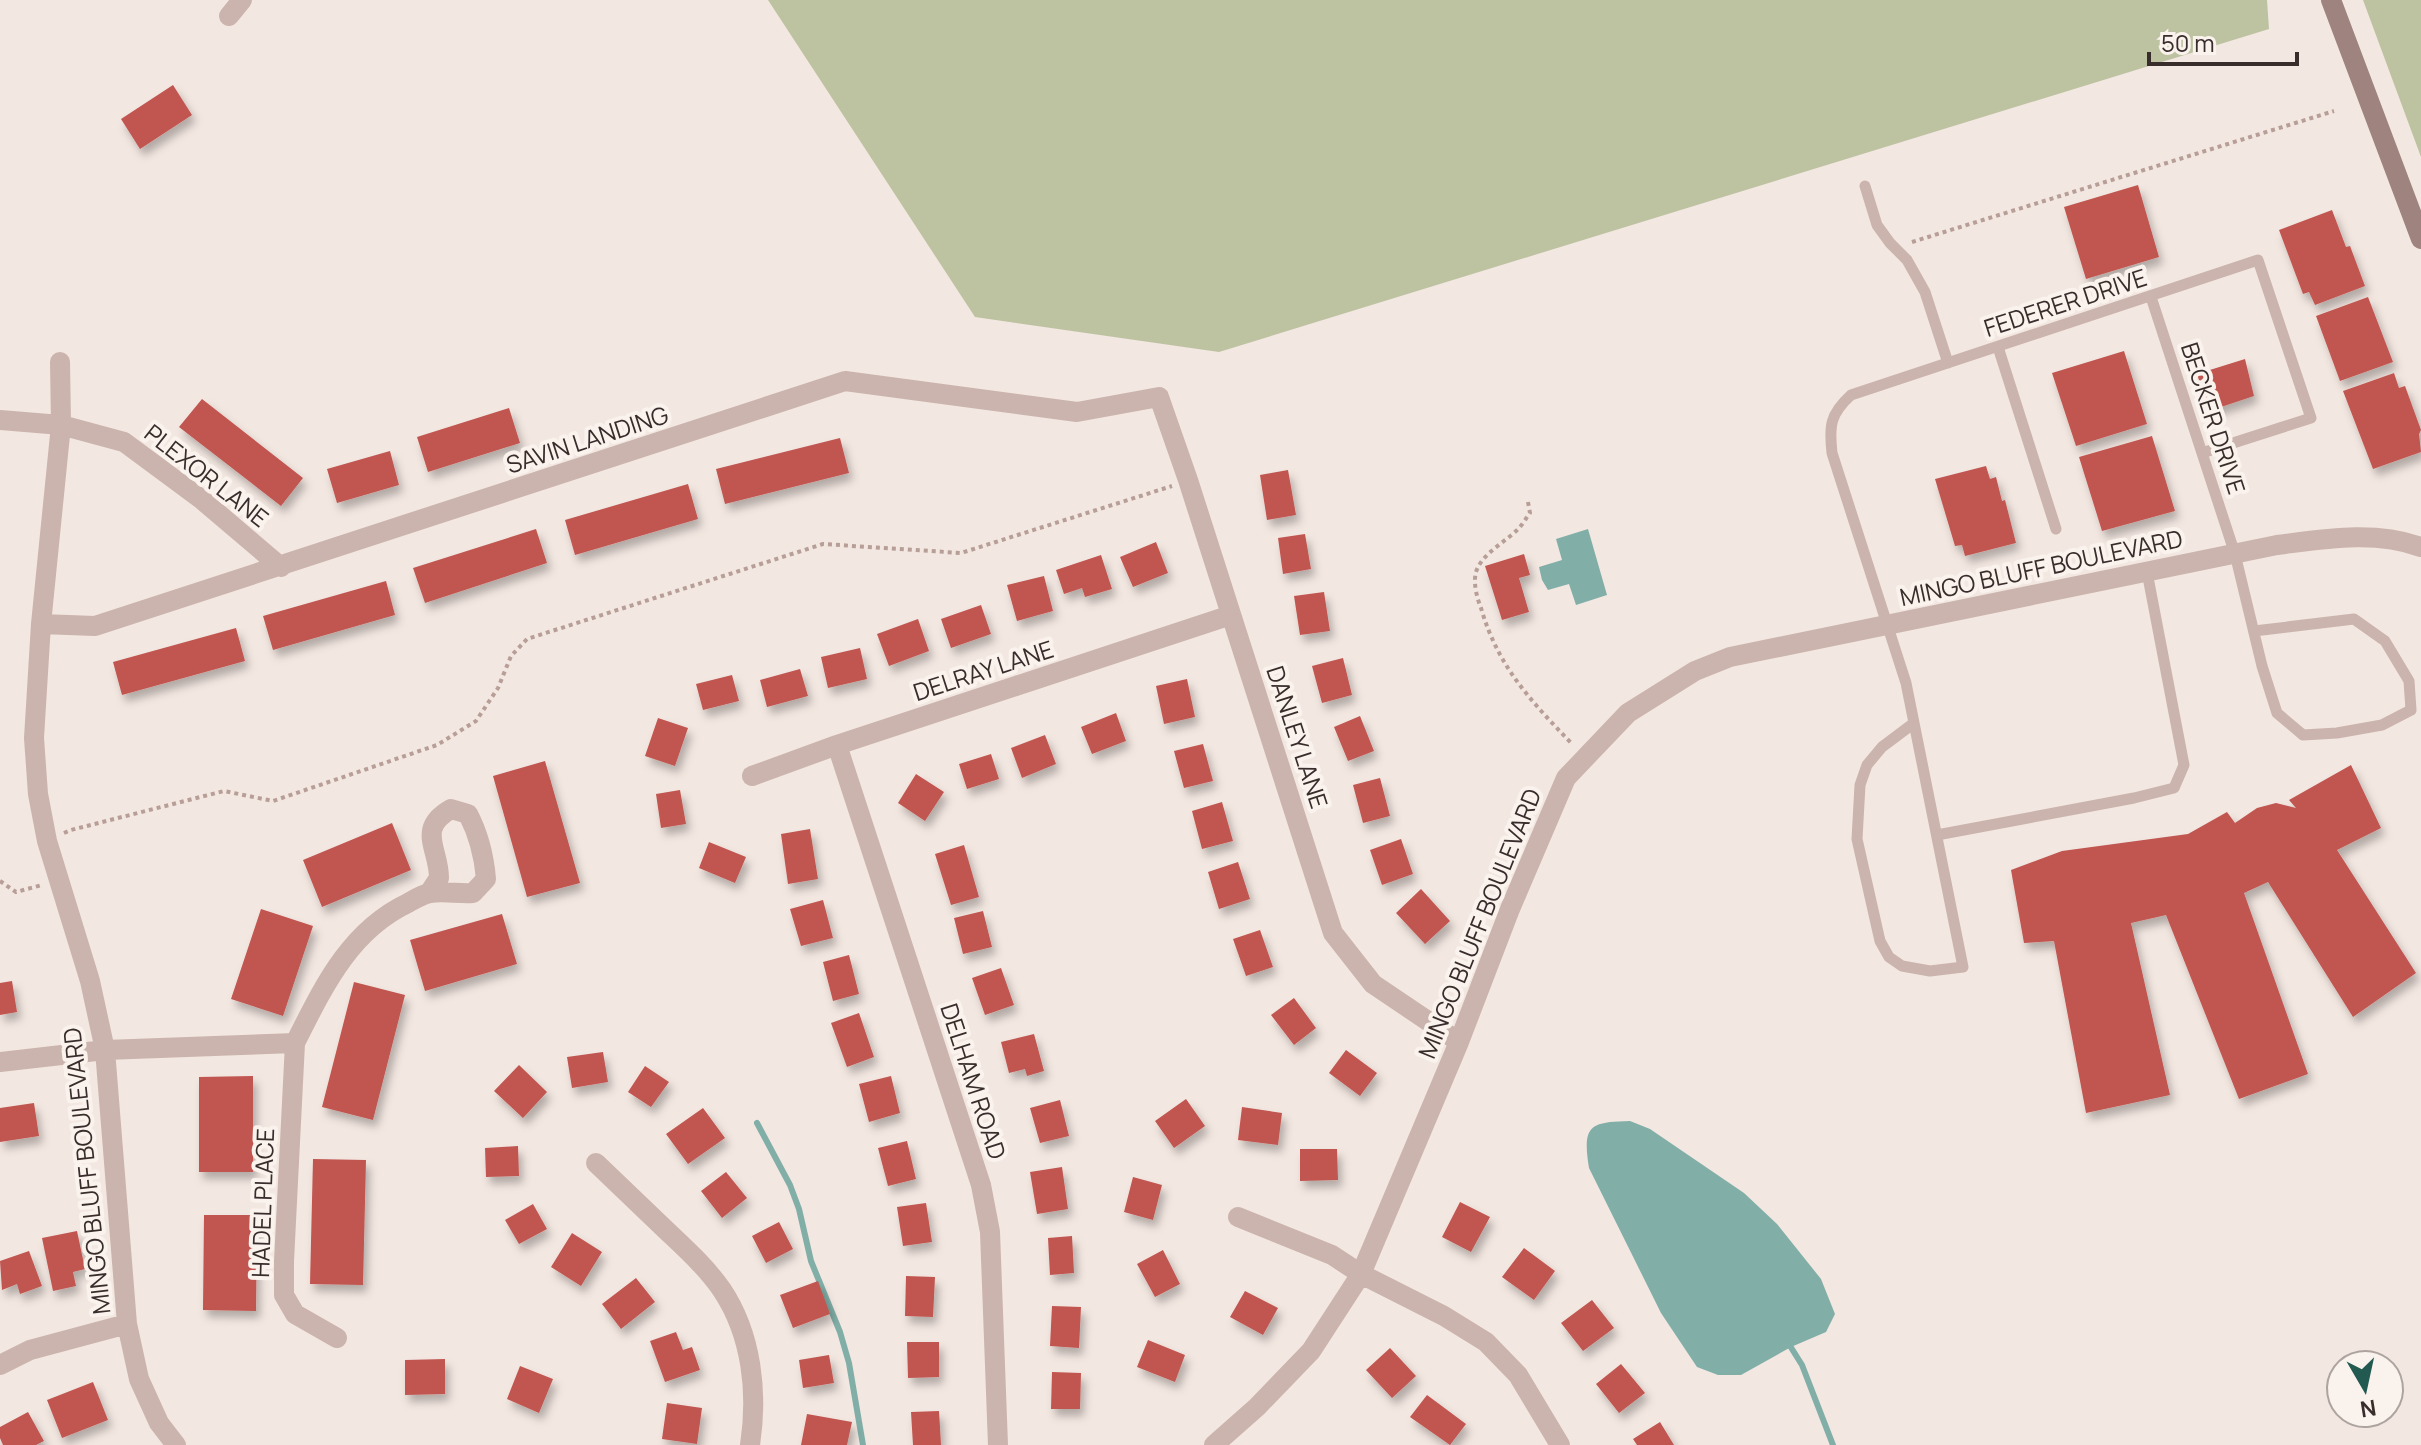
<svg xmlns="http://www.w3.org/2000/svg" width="2421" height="1445" viewBox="0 0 2421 1445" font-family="Manrope,sans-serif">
<defs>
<filter id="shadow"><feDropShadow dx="4" dy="7" stdDeviation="4" flood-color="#0004"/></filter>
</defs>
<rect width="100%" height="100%" fill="#f3e7e1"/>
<!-- green -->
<path fill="#bdc2a1" d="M768,0H2267L2269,29L1219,352L975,317Z
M2363,0H2421V157Z"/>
<!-- water -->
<path fill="#81afa8" d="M1588,529L1607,595L1576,605L1569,584L1548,590L1542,580L1539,567L1562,560L1556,539Z
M1630,1121L1650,1129L1744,1193L1777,1224L1821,1279L1835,1314L1826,1332L1791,1347L1741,1375H1718L1697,1367L1661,1313L1589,1168C1582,1125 1590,1122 1630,1121Z"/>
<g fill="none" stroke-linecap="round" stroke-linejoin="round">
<!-- stream -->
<path stroke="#81afa8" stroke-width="6" d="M757,1123L790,1185L799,1209L811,1261L840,1332L849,1363L863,1445
M1787,1341L1802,1365L1833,1445"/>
</g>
<!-- building -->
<path fill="#c15550" filter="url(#shadow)" d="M173,85L192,115L140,149L121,119Z
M2138,185L2159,257L2086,279L2064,207Z
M2332,210L2346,247L2350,246L2365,286L2315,305L2309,292L2303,294L2279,230Z
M2368,297L2393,362L2340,381L2316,316Z
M2124,351L2147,424L2076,446L2052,373Z
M2245,359L2254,396L2209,411L2197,374Z
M2394,373L2399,388L2405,386L2421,430L2419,434L2421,452L2373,469L2343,391Z
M202,399L303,478L281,506L179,427Z
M509,408L520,443L428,472L417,437Z
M2152,436L2175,511L2102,531L2079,457Z
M840,438L849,473L725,504L716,469Z
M390,451L399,485L337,503L327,469Z
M1986,466L1990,479L1996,477L2002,501L2005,500L2016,543L1965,556L1962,545L1955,546L1935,479Z
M1288,470L1296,515L1267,520L1260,475Z
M688,484L698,519L575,555L565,520Z
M536,529L547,563L425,603L413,568Z
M1305,534L1311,569L1283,574L1278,538Z
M1156,542L1168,573L1133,587L1120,557Z
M1524,554L1530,575L1519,578L1529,612L1502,620L1485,566Z
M1101,555L1112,589L1085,597L1082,588L1064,594L1056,570Z
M1044,576L1053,611L1017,621L1007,585Z
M386,581L395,615L273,650L263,616Z
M1324,592L1330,631L1300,635L1294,596Z
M981,605L991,634L951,648L941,619Z
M918,619L929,651L889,666L877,634Z
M236,628L245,661L122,695L113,662Z
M860,648L867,679L828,688L821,657Z
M1343,658L1352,695L1322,703L1312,666Z
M800,669L808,696L767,707L760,680Z
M732,675L739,701L703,710L696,684Z
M1187,679L1195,717L1164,724L1156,686Z
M1116,713L1126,741L1092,754L1081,727Z
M1360,716L1374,751L1348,761L1334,727Z
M658,718L688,728L675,766L645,756Z
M1045,735L1056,764L1022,778L1011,748Z
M1203,744L1213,781L1184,788L1174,751Z
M991,754L999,779L967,789L959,764Z
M545,761L580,883L527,897L493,776Z
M2351,765L2381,828L2337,850L2416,973L2353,1017L2268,882L2244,893L2308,1074L2239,1099L2166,915L2131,923L2170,1095L2086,1113L2054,941L2024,943L2011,870L2062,851L2188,834L2227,812L2235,823L2257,808L2276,803L2296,808L2289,800Z
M916,774L944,792L925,821L898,803Z
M1380,778L1390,816L1363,823L1353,785Z
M680,790L686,824L661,828L656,794Z
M1222,802L1233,841L1202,849L1192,811Z
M392,823L411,870L322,907L303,860Z
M810,829L818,879L788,884L781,834Z
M1401,839L1413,874L1382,885L1370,850Z
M709,842L746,857L735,883L699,868Z
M964,845L979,897L951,905L935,854Z
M1238,862L1250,899L1219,909L1208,872Z
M1421,889L1450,921L1425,944L1396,913Z
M823,900L833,938L801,946L790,909Z
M261,909L313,926L283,1016L231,999Z
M983,911L992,947L963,954L954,918Z
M502,914L517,964L425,991L410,940Z
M1260,930L1273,967L1246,976L1233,939Z
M849,955L859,994L833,1001L823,962Z
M1001,968L1014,1005L985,1015L972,978Z
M12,981L17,1012L0,1015V983Z
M354,982L405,995L373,1120L322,1107Z
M1294,998L1316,1028L1294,1045L1271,1015Z
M859,1013L874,1057L847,1067L831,1023Z
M1034,1034L1044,1071L1027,1076L1025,1069L1009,1073L1001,1042Z
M1346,1050L1377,1073L1360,1096L1329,1073Z
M603,1052L608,1082L572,1088L567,1057Z
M519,1065L547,1092L523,1118L494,1091Z
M645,1066L669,1082L651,1107L628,1092Z
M253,1076V1172H199V1077Z
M891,1076L900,1113L869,1122L859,1084Z
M1186,1099L1205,1126L1174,1148L1155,1121Z
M1060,1100L1069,1136L1040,1143L1030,1108Z
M34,1103L39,1136L0,1142V1108Z
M1242,1107L1282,1113L1278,1145L1238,1140Z
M703,1108L725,1138L688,1164L666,1134Z
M907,1141L916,1179L888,1186L878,1148Z
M518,1146L519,1176L486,1177L485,1148Z
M1300,1149H1337L1338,1180L1300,1181Z
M313,1159L366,1160L363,1285L310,1284Z
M1062,1167L1068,1209L1037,1214L1030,1172Z
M726,1172L747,1198L722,1218L701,1191Z
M1133,1177L1162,1185L1153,1220L1124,1212Z
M1460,1202L1490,1217L1471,1252L1442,1237Z
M926,1203L932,1242L903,1246L897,1207Z
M533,1204L547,1229L519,1244L505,1220Z
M204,1215H257L256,1311L203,1310Z
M779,1222L793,1249L766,1263L752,1236Z
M77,1231L85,1269L73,1272L76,1286L53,1291L42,1238Z
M572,1233L602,1252L581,1286L551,1267Z
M1072,1236L1074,1273L1050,1275L1048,1238Z
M1524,1248L1555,1271L1534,1300L1502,1277Z
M1163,1250L1180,1284L1155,1297L1137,1264Z
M29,1251L42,1286L20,1294L17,1284L2,1290L0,1261Z
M906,1276L935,1277L933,1317L905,1316Z
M636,1278L655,1302L621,1329L602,1304Z
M818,1281L830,1314L793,1328L780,1295Z
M1245,1291L1278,1308L1263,1335L1230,1317Z
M1592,1300L1614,1328L1583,1351L1561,1323Z
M1052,1306L1081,1307L1079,1348L1050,1346Z
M676,1332L683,1350L692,1347L700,1370L665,1382L650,1341Z
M1148,1340L1185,1355L1175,1382L1137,1367Z
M907,1342H939V1377L908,1378Z
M1390,1348L1416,1376L1392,1398L1366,1370Z
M829,1355L834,1383L803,1388L799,1360Z
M445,1359V1394L405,1395V1360Z
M1621,1364L1645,1393L1619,1413L1596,1384Z
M520,1366L553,1379L539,1413L507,1399Z
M1052,1372L1081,1373L1080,1409H1051Z
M93,1382L108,1420L62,1438L47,1400Z
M1427,1395L1466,1424L1450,1445L1410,1417Z
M667,1403L702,1408L697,1444L662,1439Z
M939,1411L941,1445H913L911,1412Z
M28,1412L44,1441L36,1445H3L0,1438V1427Z
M807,1414L852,1422L847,1445H801Z
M1660,1422L1674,1445H1637L1633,1439Z"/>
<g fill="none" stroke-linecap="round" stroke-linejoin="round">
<!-- path -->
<path stroke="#b79e97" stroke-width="4" stroke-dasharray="4 4" stroke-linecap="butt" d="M1912,242L2334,111
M1528,502L1530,513C1526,518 1523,524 1519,528C1506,542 1482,553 1476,572C1473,583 1477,598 1481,608C1498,667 1531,701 1573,745
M64,833L71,830L224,791L273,801L437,745L476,721L498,688L511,656L527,639L823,544L961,553L1172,486
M0,881L16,892L42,885"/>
<!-- lane -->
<path stroke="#cbb4ad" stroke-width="11" d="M1865,186L1877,225L1890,243L1907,260L1925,292L1948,363
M2151,297L2235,554L2262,666L2277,713L2303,735L2337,733L2382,725L2411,710L2409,681L2385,641L2354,619L2254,631
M1998,347L2056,529
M1914,723L1882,747L1867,765L1860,785L1857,839L1880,941L1889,957L1902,966L1930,971L1963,967L1906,683L1832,453C1829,426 1830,414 1851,395L2258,260L2311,418L2202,453
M1937,835L2134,798L2174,788L2184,765L2147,572"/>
<!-- street -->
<path stroke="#cbb4ad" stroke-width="20" d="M229,16L242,0
M60,362L61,425L41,624L34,738L38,794L47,841L90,981L105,1050L127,1324L139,1379L159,1423L176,1445
M0,420L61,425L124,442L201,499L281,567
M41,624L95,626L845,381L1077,412L1159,397L1188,480L1333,933L1373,984L1459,1042
M837,745L981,1185L990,1232L998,1445
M752,776L837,745L1231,615
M295,1043C323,988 349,931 408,903C415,899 423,894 430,893C444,891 459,894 473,893L486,879C484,855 479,835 468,814L451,809C416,829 439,848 439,878L429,893
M0,1062L105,1050L295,1043L284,1261V1295L295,1314L337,1338
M596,1163C619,1185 643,1208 667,1231C686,1249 707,1268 722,1290C752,1335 758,1393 750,1445
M1238,1217L1332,1255L1361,1274L1444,1316L1486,1342L1518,1375L1560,1445
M0,1365L30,1350L127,1324
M1214,1445L1257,1407L1311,1351L1361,1274L1459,1042L1510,909L1566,778L1628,713L1695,671L1730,657L2277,545C2324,539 2375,530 2421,547"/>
<!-- secondary -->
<path stroke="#9e837e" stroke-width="20" d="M2331,0L2421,239"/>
</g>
<g text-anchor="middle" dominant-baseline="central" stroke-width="8" stroke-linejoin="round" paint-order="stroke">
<!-- street labels -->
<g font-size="24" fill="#392d2b" stroke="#faf2ed">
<text transform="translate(2065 302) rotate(-18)">FEDERER DRIVE</text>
<text transform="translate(2214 418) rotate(72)">BECKER DRIVE</text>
<text transform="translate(587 439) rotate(-18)">SAVIN LANDING</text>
<text transform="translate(207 475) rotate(38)">PLEXOR LANE</text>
<text transform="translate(2041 567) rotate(-12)">MINGO BLUFF BOULEVARD</text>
<text transform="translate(983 670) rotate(-18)">DELRAY LANE</text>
<text transform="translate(1298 737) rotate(72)">DANLEY LANE</text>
<text transform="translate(1479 923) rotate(-68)">MINGO BLUFF BOULEVARD</text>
<text transform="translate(974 1081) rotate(72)">DELHAM ROAD</text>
<text transform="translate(86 1171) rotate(-96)">MINGO BLUFF BOULEVARD</text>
<text transform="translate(262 1203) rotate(-88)">HADEL PLACE</text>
</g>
</g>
<!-- north arrow -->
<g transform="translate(2365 1389) rotate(171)"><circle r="38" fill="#faf2ed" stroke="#ada39f" stroke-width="2"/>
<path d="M0-6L14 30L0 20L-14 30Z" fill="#225a52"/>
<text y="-12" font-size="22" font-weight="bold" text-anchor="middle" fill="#392d2b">N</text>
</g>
<!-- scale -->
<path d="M2149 52v12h148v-12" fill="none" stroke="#392d2b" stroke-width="4"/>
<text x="2161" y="52" font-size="24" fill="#392d2b" stroke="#faf2ed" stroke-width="6" paint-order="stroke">50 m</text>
</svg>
